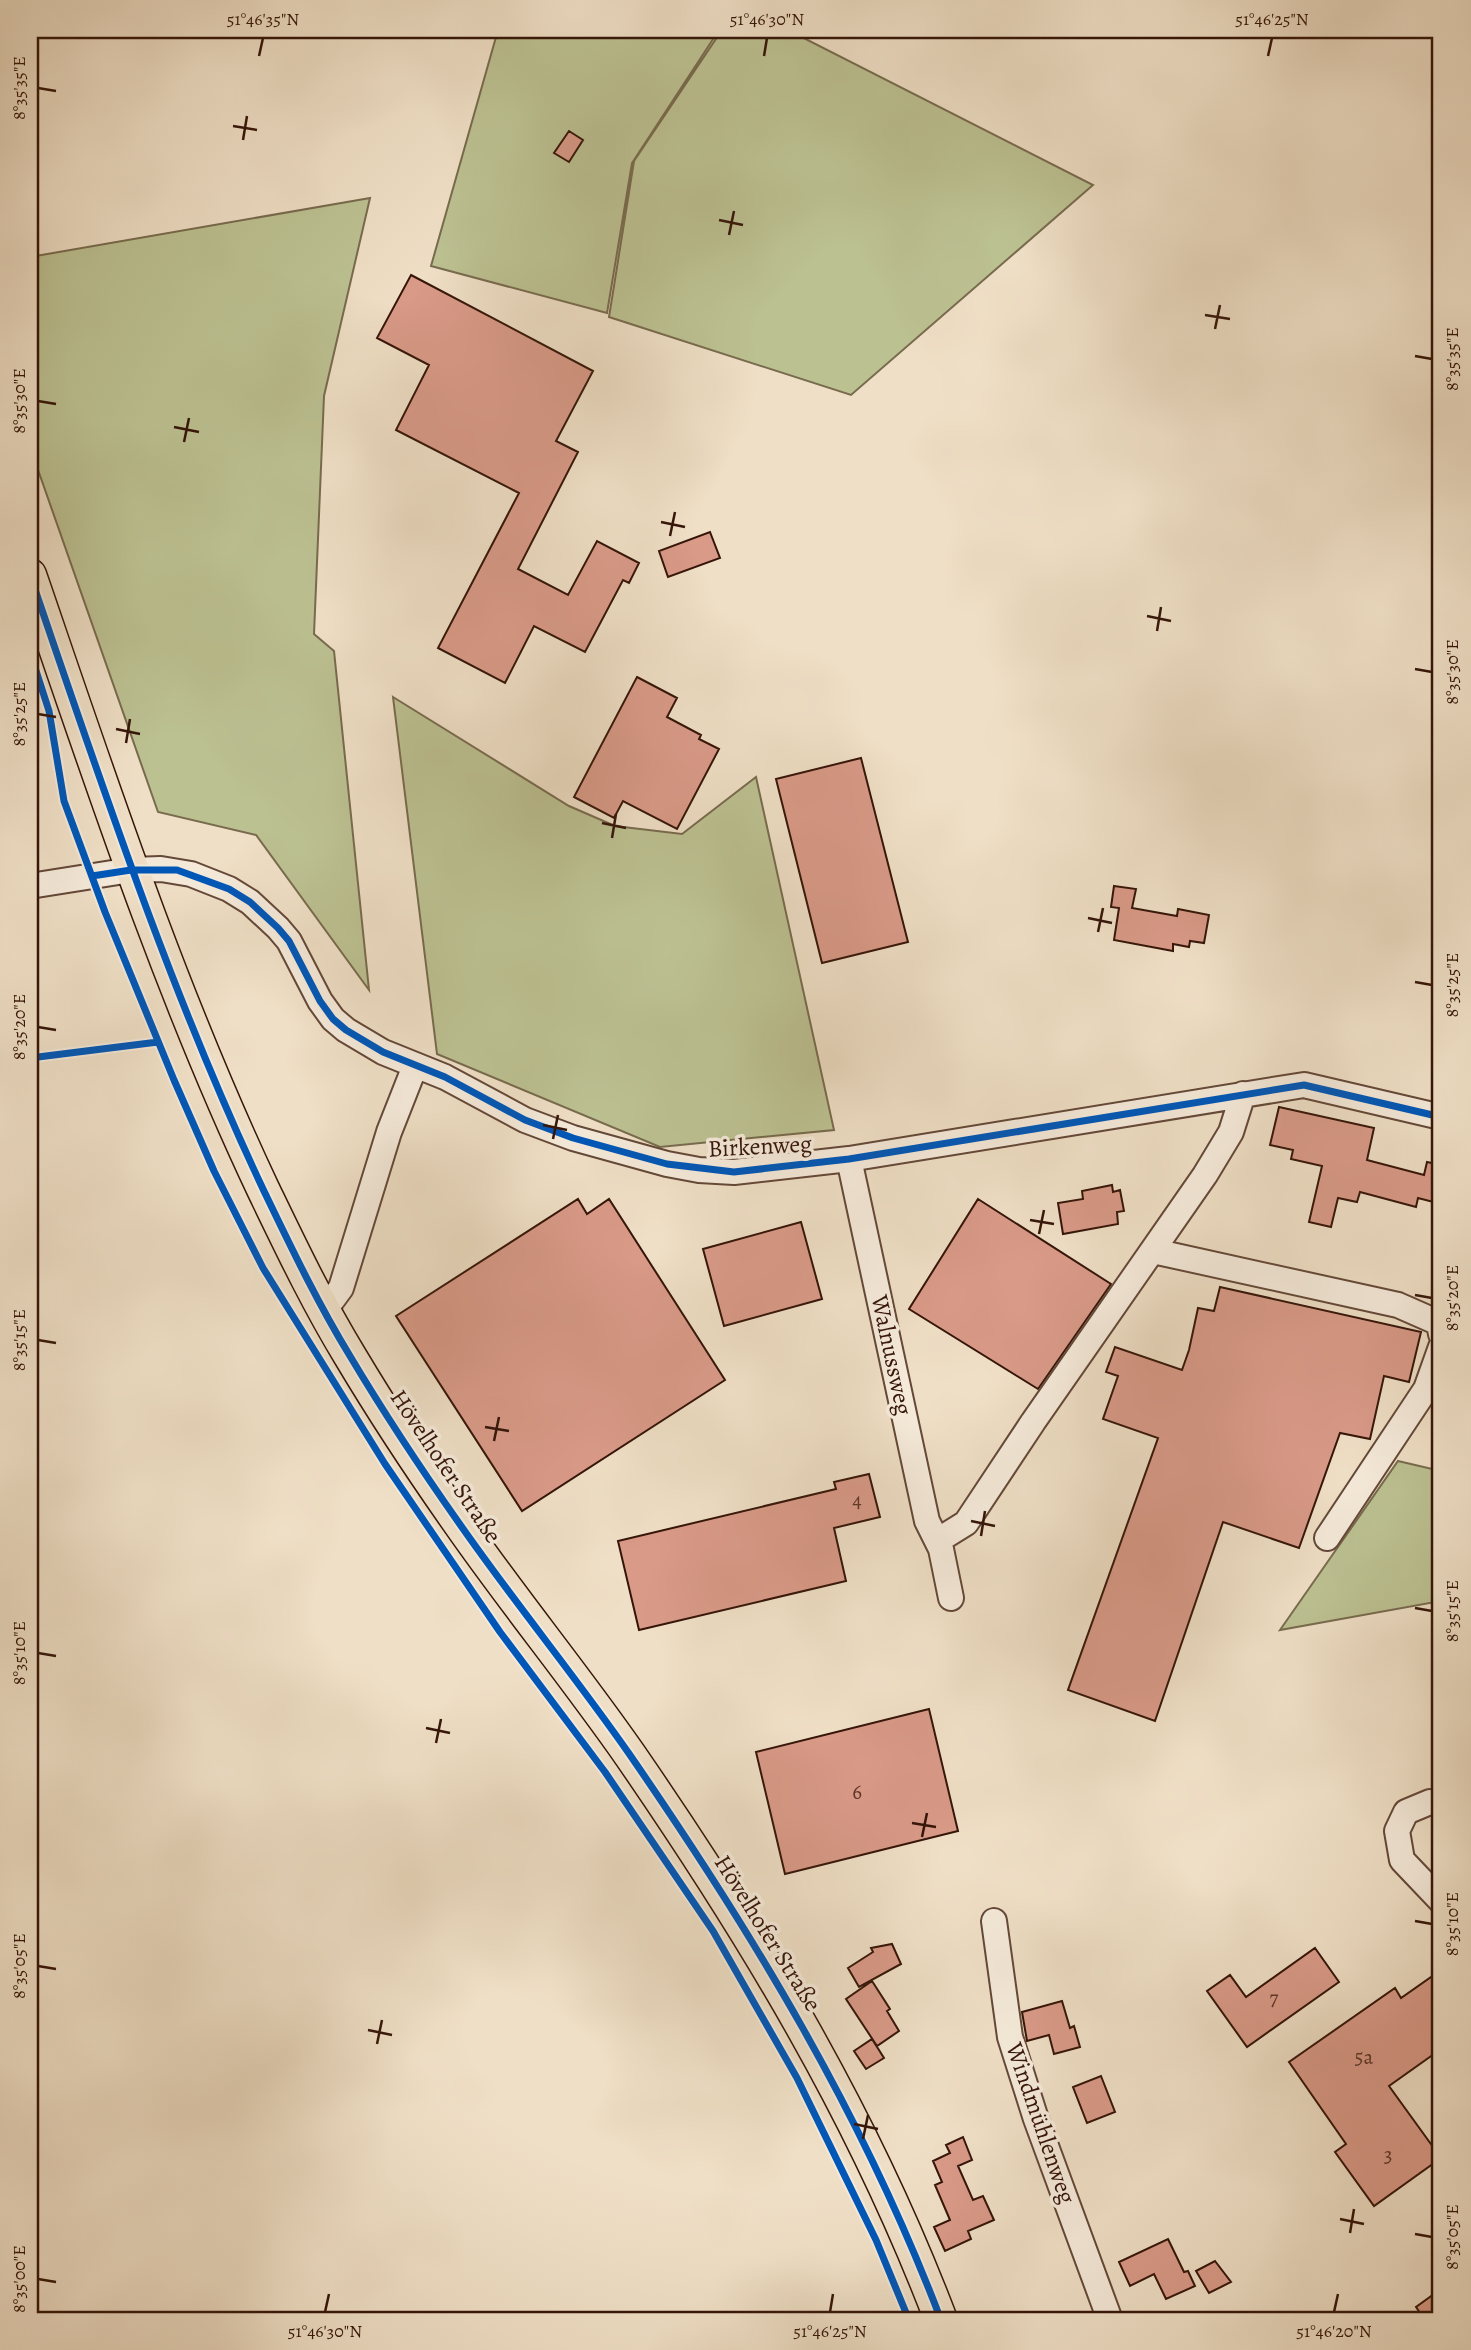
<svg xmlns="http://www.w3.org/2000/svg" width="1471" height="2350" viewBox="0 0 1471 2350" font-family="Alegreya,serif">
<rect width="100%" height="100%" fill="#efdfc6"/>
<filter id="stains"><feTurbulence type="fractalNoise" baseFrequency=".00286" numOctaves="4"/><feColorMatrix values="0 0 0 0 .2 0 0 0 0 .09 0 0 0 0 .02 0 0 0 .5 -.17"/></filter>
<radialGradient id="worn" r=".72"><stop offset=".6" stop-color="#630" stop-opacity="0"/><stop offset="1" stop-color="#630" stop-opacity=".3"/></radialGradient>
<!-- green -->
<path fill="#bcc192" stroke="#786b4e" stroke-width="2" d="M498,30H719L632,163L607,313L431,266Z
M722,30H788L1093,185L851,395L609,317L634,161Z
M370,198L324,396L314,634L334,651L369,990L256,835L158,812L30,447V257Z
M393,697L569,806L615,826L682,834L756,777L834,1130L660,1147L437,1054Z
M1398,1461L1441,1471V1601L1280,1630Z"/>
<!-- building -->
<path fill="#d99a88" stroke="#351509" stroke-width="2" d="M569,131L583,140L569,162L554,153Z
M411,275L593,371L556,441L578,452L518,569L568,595L597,541L639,563L629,583L623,580L585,652L534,626L505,683L438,648L519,493L396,430L429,365L377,338Z
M710,532L720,558L668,577L659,551Z
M637,677L677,698L667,717L701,735L699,739L719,749L677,829L623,801L614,818L574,797Z
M861,758L908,942L822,963L776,779Z
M1114,886L1136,889L1132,908L1177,916L1178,909L1209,915L1204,943L1190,941L1189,947L1173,944V951L1114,940L1119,908L1111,907Z
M1279,1107L1374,1128L1367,1160L1424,1175L1427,1162L1441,1165V1204L1418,1198L1416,1207L1360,1192L1357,1202L1338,1198L1331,1227L1309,1222L1322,1166L1291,1159L1293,1150L1270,1145Z
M1112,1185L1113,1192L1120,1190L1124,1211L1117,1212L1118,1224L1063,1234L1058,1203L1083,1199L1082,1191Z
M578,1199L587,1214L609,1199L725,1380L522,1511L396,1316Z
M978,1199L1111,1284L1038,1389L909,1309Z
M801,1222L822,1299L724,1326L703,1249Z
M1220,1287L1421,1332L1409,1382L1384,1376L1370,1439L1340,1433L1299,1548L1223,1522L1155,1721L1068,1690L1158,1438L1103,1419L1118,1376L1106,1372L1115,1347L1182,1370L1189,1350L1198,1308L1214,1311Z
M869,1474L880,1517L834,1528L846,1581L639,1630L618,1541L836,1489L834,1482Z
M929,1709L958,1831L785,1874L756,1752Z
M892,1944L901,1964L859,1987L848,1968L873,1952L871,1948Z
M1315,1948L1339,1982L1247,2047L1207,1991L1230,1975L1246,1997Z
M1434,1975L1441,1985V2049L1389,2086L1441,2158L1374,2206L1335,2152L1346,2144L1289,2062L1395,1988L1401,1998Z
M872,1981L890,2009L887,2011L899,2031L877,2046L846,1999Z
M1062,2001L1070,2028L1074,2026L1080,2047L1054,2054L1049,2035L1027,2041L1022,2012Z
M872,2039L884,2058L866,2069L854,2051Z
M1101,2076L1115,2112L1087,2123L1073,2087Z
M963,2137L972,2160L958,2166L973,2200L983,2196L994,2220L968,2231L971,2239L945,2251L934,2227L950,2220L935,2185L942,2182L933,2161L950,2153L946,2145Z
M1168,2239L1184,2272L1188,2271L1195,2286L1166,2299L1154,2274L1130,2286L1119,2262Z
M1215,2261L1231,2282L1209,2293L1196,2271Z
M1441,2289V2320H1425L1416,2307Z"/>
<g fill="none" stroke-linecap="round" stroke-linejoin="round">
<defs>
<path id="minor" d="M30,886L131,870L161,869L191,874L229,889L250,902L278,928L289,941L320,1001L333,1019L346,1030L383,1052L445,1077L525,1120L573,1138L667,1164L699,1170L734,1172L849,1159L1304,1085L1441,1117
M849,1159L927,1521L941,1549L951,1598
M1153,1251L1398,1305L1439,1323L1441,1334
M324,1311L341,1288L389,1132L415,1066
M1327,1538L1426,1389L1441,1347
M937,1541L966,1523L1033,1422L1205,1175L1231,1132L1243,1094
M1441,1805L1430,1802L1406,1812L1397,1831L1402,1860L1441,1901
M994,1921L1010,2037L1036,2119L1110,2320"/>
<path id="major" d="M30,575C101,782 169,990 263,1189C290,1245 317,1302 350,1356C384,1413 421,1469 459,1523C514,1602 575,1676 630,1755C754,1935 863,2115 941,2320"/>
</defs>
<!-- minor casing -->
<use href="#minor" stroke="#644838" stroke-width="28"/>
<!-- major casing -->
<use href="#major" stroke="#351509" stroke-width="35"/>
<!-- minor -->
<use href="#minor" stroke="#f5eada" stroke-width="24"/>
<!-- major -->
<use href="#major" stroke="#efdfc6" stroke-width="32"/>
<defs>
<path id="cycleway" d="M30,575C101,782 169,990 263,1189C290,1245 317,1302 350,1356C384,1413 421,1469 459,1523C514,1602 575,1676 630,1755C754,1935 863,2115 941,2320
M30,652L49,711L64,801L105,912L174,1080L214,1171L263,1268L385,1464L500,1632L605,1772L713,1931L797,2078L876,2240L909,2320
M92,876L131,870H177L229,889L250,902L278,928L289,941L320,1001L333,1019L346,1030L383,1052L445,1077L525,1120L573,1138L667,1164L734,1172L849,1159L1304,1085L1441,1117
M30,1058L158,1042"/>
</defs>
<!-- cycleway casing -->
<use href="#cycleway" stroke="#f5eada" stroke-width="11"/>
<!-- cycleway -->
<use href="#cycleway" stroke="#0057b8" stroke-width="7"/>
</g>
<!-- ticks -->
<path fill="none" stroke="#351509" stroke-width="2.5" d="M259,56L263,38M764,56L767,38M1268,56L1272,38M38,88L56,91M233,126L257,130M243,140L247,116M719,220L743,225M729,235L734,211M1205,315L1230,319M1215,329L1220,305M1415,356L1432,359M38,401L56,404M174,427L199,432M184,442L189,418M661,522L685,527M670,536L675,512M1147,616L1171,621M1157,631L1161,607M1415,669L1432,672M38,714L56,717M116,729L140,734M126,743L130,719M602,823L626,828M612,838L616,814M1088,918L1112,923M1098,932L1103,908M1415,982L1432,985M38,1027L56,1030M543,1125L567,1130M553,1139L558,1115M1030,1220L1054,1224M1039,1234L1044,1210M1415,1295L1432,1298M38,1340L56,1343M485,1427L509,1431M494,1441L499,1417M971,1521L995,1526M981,1536L985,1511M1415,1608L1432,1611M38,1653L56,1656M426,1728L450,1733M436,1743L441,1719M912,1823L936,1827M922,1837L927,1813M1415,1921L1432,1924M38,1966L56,1969M368,2030L392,2035M377,2044L382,2020M854,2124L878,2129M863,2139L868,2115M1340,2219L1364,2224M1350,2233L1354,2209M1415,2234L1432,2237M38,2279L56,2282M325,2312L329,2294M830,2312L833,2294M1334,2312L1338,2294"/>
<g text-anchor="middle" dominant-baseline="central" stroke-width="7" stroke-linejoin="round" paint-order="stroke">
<!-- number labels -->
<g font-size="21" fill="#5e3629">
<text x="857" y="1500">4</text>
<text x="857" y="1792">6</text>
<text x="1274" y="1998">7</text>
<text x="1364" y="2057">5a</text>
<text x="1388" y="2155">3</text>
</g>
<!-- street labels -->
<g font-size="24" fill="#351509" stroke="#f5eada">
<text transform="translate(760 1146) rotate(-3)">Birkenweg</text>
<text transform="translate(892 1355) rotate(78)">Walnussweg</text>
<text transform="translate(446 1466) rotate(56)">Hövelhofer Straße</text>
<text transform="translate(768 1933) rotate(58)">Hövelhofer Straße</text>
<text transform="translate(1041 2123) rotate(71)">Windmühlenweg</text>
</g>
</g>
<!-- margin -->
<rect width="1471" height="2350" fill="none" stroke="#efdfc6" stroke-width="77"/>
<rect x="38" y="38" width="1394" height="2274" fill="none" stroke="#351509" stroke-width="2.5"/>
<g font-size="18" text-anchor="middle" fill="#351509">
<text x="263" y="25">51°46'35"N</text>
<text x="767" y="25">51°46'30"N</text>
<text x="1272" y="25">51°46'25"N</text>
<text transform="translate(19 88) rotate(-90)" y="6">8°35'35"E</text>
<text transform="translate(1452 359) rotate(-90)" y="6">8°35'35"E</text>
<text transform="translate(19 401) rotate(-90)" y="6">8°35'30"E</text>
<text transform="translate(1452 672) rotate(-90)" y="6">8°35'30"E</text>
<text transform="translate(19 714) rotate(-90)" y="6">8°35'25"E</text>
<text transform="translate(1452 985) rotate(-90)" y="6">8°35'25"E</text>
<text transform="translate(19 1027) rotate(-90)" y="6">8°35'20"E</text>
<text transform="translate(1452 1298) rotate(-90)" y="6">8°35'20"E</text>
<text transform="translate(19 1340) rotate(-90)" y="6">8°35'15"E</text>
<text transform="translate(1452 1611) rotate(-90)" y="6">8°35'15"E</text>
<text transform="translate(19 1653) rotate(-90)" y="6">8°35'10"E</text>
<text transform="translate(1452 1924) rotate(-90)" y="6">8°35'10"E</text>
<text transform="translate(19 1966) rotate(-90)" y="6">8°35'05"E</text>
<text transform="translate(1452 2237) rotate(-90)" y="6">8°35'05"E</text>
<text transform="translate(19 2279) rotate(-90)" y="6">8°35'00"E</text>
<text x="325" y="2337">51°46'30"N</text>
<text x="830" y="2337">51°46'25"N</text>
<text x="1334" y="2337">51°46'20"N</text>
</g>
<rect width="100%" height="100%" filter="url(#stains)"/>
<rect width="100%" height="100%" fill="url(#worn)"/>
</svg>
